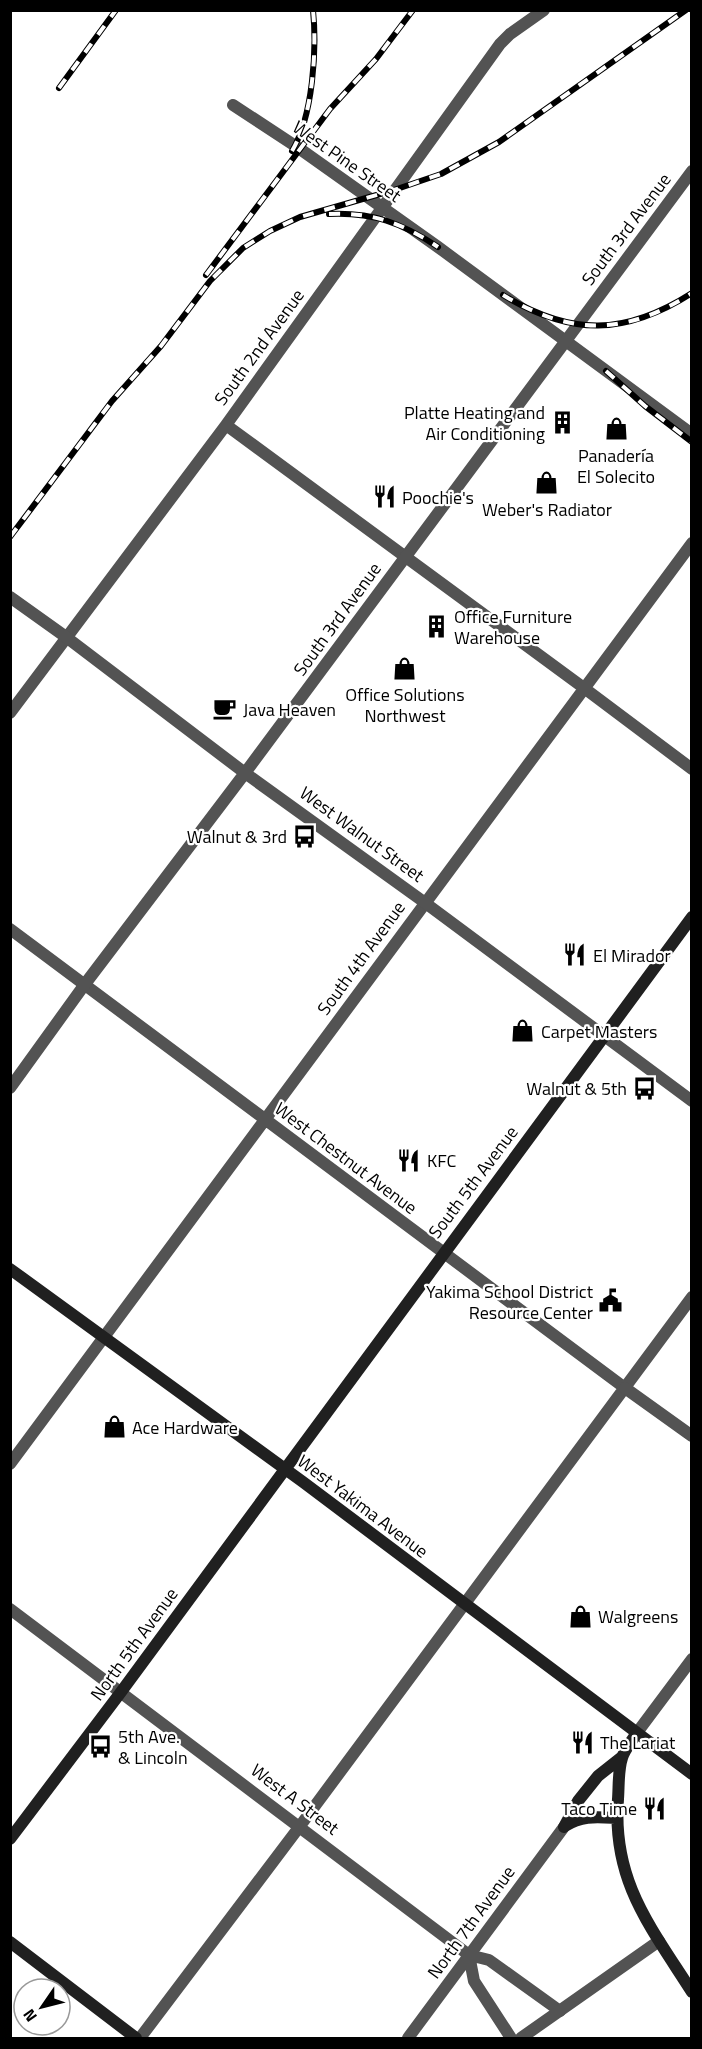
<svg xmlns="http://www.w3.org/2000/svg" width="702" height="2049" viewBox="0 0 702 2049" font-family="'Titillium Web',sans-serif">
<rect width="100%" height="100%" fill="#fff"/>
<g fill="none" stroke-linecap="round" stroke-linejoin="round">
<!-- minor -->
<path stroke="#535353" stroke-width="12" d="M233,105L300,149L438,247L692,434
M226,425L584,688L692,769
M10,713L226,425L500,44L510,34L544,10
M10,929L625,1388
M10,1464L692,543
M10,1609L469,1955L489,1960L560,2011
M636,1734L692,1659
M469,1955L474,1981L511,2038
M140,2038L300,1826L692,1297
M408,2038L564,1827"/>
<!-- tertiary -->
<path stroke="#535353" stroke-width="12" d="M10,597L66,637L245,773L424,902L692,1101
M10,1088L85,984L245,773L692,171
M625,1388L692,1436
M521,2038L659,1941"/>
<!-- secondary -->
<path stroke="#202020" stroke-width="12" d="M10,1269L303,1482L692,1774
M636,1734C632,1741 624,1750 622,1758C618,1770 619,1786 618,1799C612,1881 650,1926 692,1992
M565,1826C582,1815 597,1817 617,1818
M564,1827L578,1801L598,1776L622,1757
M10,1839L121,1692L692,917
M10,1942L136,2038"/>
<defs>
<path id="rail" d="M59,88L116,10
M292,151C313,116 317,50 313,10
M329,214C373,212 402,223 438,247
M206,275L330,109L376,59L413,10
M503,295C571,336 625,336 692,293
M606,371L645,406L692,442
M10,537L112,401L161,346L210,281L243,248L270,231L300,217L394,190L441,174L499,142L686,10"/>
</defs>
<!-- rail casing -->
<use href="#rail" stroke="#000" stroke-width="6"/>
<!-- rail -->
<use href="#rail" stroke="#fff" stroke-width="4" stroke-dasharray="11" stroke-linecap="butt"/>
</g>
<!-- icons -->
<defs>
<symbol id="building-bare" viewBox="-9 -9 18 18"><path d="M-4-6H4V6H1V3H-1V6H-4ZM-2.5-4.3h1.7v1.8h-1.7ZM.8-4.3h1.7v1.8H.8ZM-2.5-1h1.7V.8h-1.7ZM.8-1h1.7V.8H.8Z" fill="#000" stroke="#fff" stroke-width="2.5" paint-order="stroke"/></symbol>
<symbol id="shop-bare" viewBox="-9 -9 18 18"><path d="M-5-2.5h2.3a2.7 3.5 0 0 1 5.4 0H5L5.5 6h-11ZM-1.5-2.5h3a1.5 2.3 0 0 0-3 0Z" fill="#000" stroke="#fff" stroke-width="2.5" paint-order="stroke"/></symbol>
<symbol id="restaurant-bare" viewBox="-9 -9 18 18"><path d="M-5-6h1v4h1v-4h1v4h1v-4h1v5L-1.5 .5V6h-2V.5L-5-1ZM5-6V6H3V1.5H1.5Q1.5-4 5-6Z" fill="#000" stroke="#fff" stroke-width="2.5" paint-order="stroke"/></symbol>
<symbol id="cafe-bare" viewBox="-9 -9 18 18"><path d="M-5.5-4.5H6V0H3Q3 3.5 0 3.5H-2.5Q-5.5 3.5-5.5 0ZM3-3.2v2h1.7v-2ZM-6 4.5H4V6H-6Z" fill="#000" stroke="#fff" stroke-width="2.5" paint-order="stroke"/></symbol>
<symbol id="bus-bare" viewBox="-9 -9 18 18"><path d="M-5-6H5V4H4V6H2V4H-2V6H-4V4H-5ZM-3.5-4V0h7V-4ZM-3.5 1.2v1.5H-2V1.2ZM2 1.2v1.5H3.5V1.2Z" fill="#000" stroke="#fff" stroke-width="2.5" paint-order="stroke"/></symbol>
<symbol id="civic-bare" viewBox="-9 -9 18 18"><path d="M-.6-6.5H3V-4.5H.6V-3L4-1V1h2V6H-6V1h2V-1L-.6-3ZM-1.2 2.5V6h2.4V2.5Z" fill="#000" stroke="#fff" stroke-width="2.5" paint-order="stroke"/></symbol>
</defs>
<g fill-rule="evenodd">
<use href="#building-bare" x="546" y="406" width="33" height="33"/>
<use href="#shop-bare" x="600" y="412" width="33" height="33"/>
<use href="#shop-bare" x="530" y="466" width="33" height="33"/>
<use href="#restaurant-bare" x="368" y="480" width="33" height="33"/>
<use href="#building-bare" x="420" y="610" width="33" height="33"/>
<use href="#shop-bare" x="388" y="652" width="33" height="33"/>
<use href="#cafe-bare" x="208" y="692" width="33" height="33"/>
<use href="#bus-bare" x="288" y="820" width="33" height="33"/>
<use href="#restaurant-bare" x="558" y="938" width="33" height="33"/>
<use href="#shop-bare" x="506" y="1014" width="33" height="33"/>
<use href="#bus-bare" x="628" y="1072" width="33" height="33"/>
<use href="#restaurant-bare" x="392" y="1144" width="33" height="33"/>
<use href="#civic-bare" x="594" y="1284" width="33" height="33"/>
<use href="#shop-bare" x="98" y="1410" width="33" height="33"/>
<use href="#shop-bare" x="564" y="1600" width="33" height="33"/>
<use href="#restaurant-bare" x="566" y="1726" width="33" height="33"/>
<use href="#bus-bare" x="84" y="1730" width="33" height="33"/>
<use href="#restaurant-bare" x="638" y="1792" width="33" height="33"/>
</g>
<g text-anchor="middle" dominant-baseline="central" stroke-width="4.5" stroke-linejoin="round" paint-order="stroke">
<!-- street labels -->
<g font-size="18" fill="#000" stroke="#fff">
<text transform="translate(347 161) rotate(35)">West Pine Street</text>
<text transform="translate(626 229) rotate(-53)">South 3rd Avenue</text>
<text transform="translate(259 347) rotate(-54)">South 2nd Avenue</text>
<text transform="translate(337 619) rotate(-54)">South 3rd Avenue</text>
<text transform="translate(362 834) rotate(36)">West Walnut Street</text>
<text transform="translate(361 958) rotate(-54)">South 4th Avenue</text>
<text transform="translate(346 1158) rotate(37)">West Chestnut Avenue</text>
<text transform="translate(473 1182) rotate(-53)">South 5th Avenue</text>
<text transform="translate(363 1506) rotate(37)">West Yakima Avenue</text>
<text transform="translate(134 1644) rotate(-54)">North 5th Avenue</text>
<text transform="translate(295 1799) rotate(37)">West A Street</text>
<text transform="translate(471 1922) rotate(-54)">North 7th Avenue</text>
</g>
<!-- poi labels -->
<g font-size="18" fill="#000" stroke="#fff" text-anchor="start">
<text x="545" y="412" text-anchor="end">Platte Heating and<tspan x="545" dy="21">Air Conditioning</tspan></text>
<text x="616" y="455" text-anchor="middle">Panadería<tspan x="616" dy="21">El Solecito</tspan></text>
<text x="402" y="497">Poochie's</text>
<text x="547" y="509" text-anchor="middle">Weber's Radiator</text>
<text x="454" y="616">Office Furniture<tspan x="454" dy="21">Warehouse</tspan></text>
<text x="405" y="694" text-anchor="middle">Office Solutions<tspan x="405" dy="21">Northwest</tspan></text>
<text x="243" y="709">Java Heaven</text>
<text x="287" y="836" text-anchor="end">Walnut &amp; 3rd</text>
<text x="593" y="955">El Mirador</text>
<text x="541" y="1031">Carpet Masters</text>
<text x="627" y="1088" text-anchor="end">Walnut &amp; 5th</text>
<text x="427" y="1160">KFC</text>
<text x="593" y="1291" text-anchor="end">Yakima School District<tspan x="593" dy="21">Resource Center</tspan></text>
<text x="132" y="1427">Ace Hardware</text>
<text x="598" y="1616">Walgreens</text>
<text x="118" y="1736">5th Ave.<tspan x="118" dy="21">&amp; Lincoln</tspan></text>
<text x="600" y="1742">The Lariat</text>
<text x="637" y="1808" text-anchor="end">Taco Time</text>
</g>
</g>
<!-- border -->
<rect width="702" height="2049" fill="none" stroke="#000000" stroke-width="24"/>
<!-- north arrow -->
<g transform="translate(42 2007) rotate(235)"><circle r="28" fill="#ffffff" stroke="#999999" stroke-width="1.5"/>
<path d="M0-4.5L10 22L0 15L-10 22Z" fill="#000000"/>
<text y="-9" font-size="16" font-weight="bold" text-anchor="middle" fill="#000000">N</text>
</g>
</svg>
